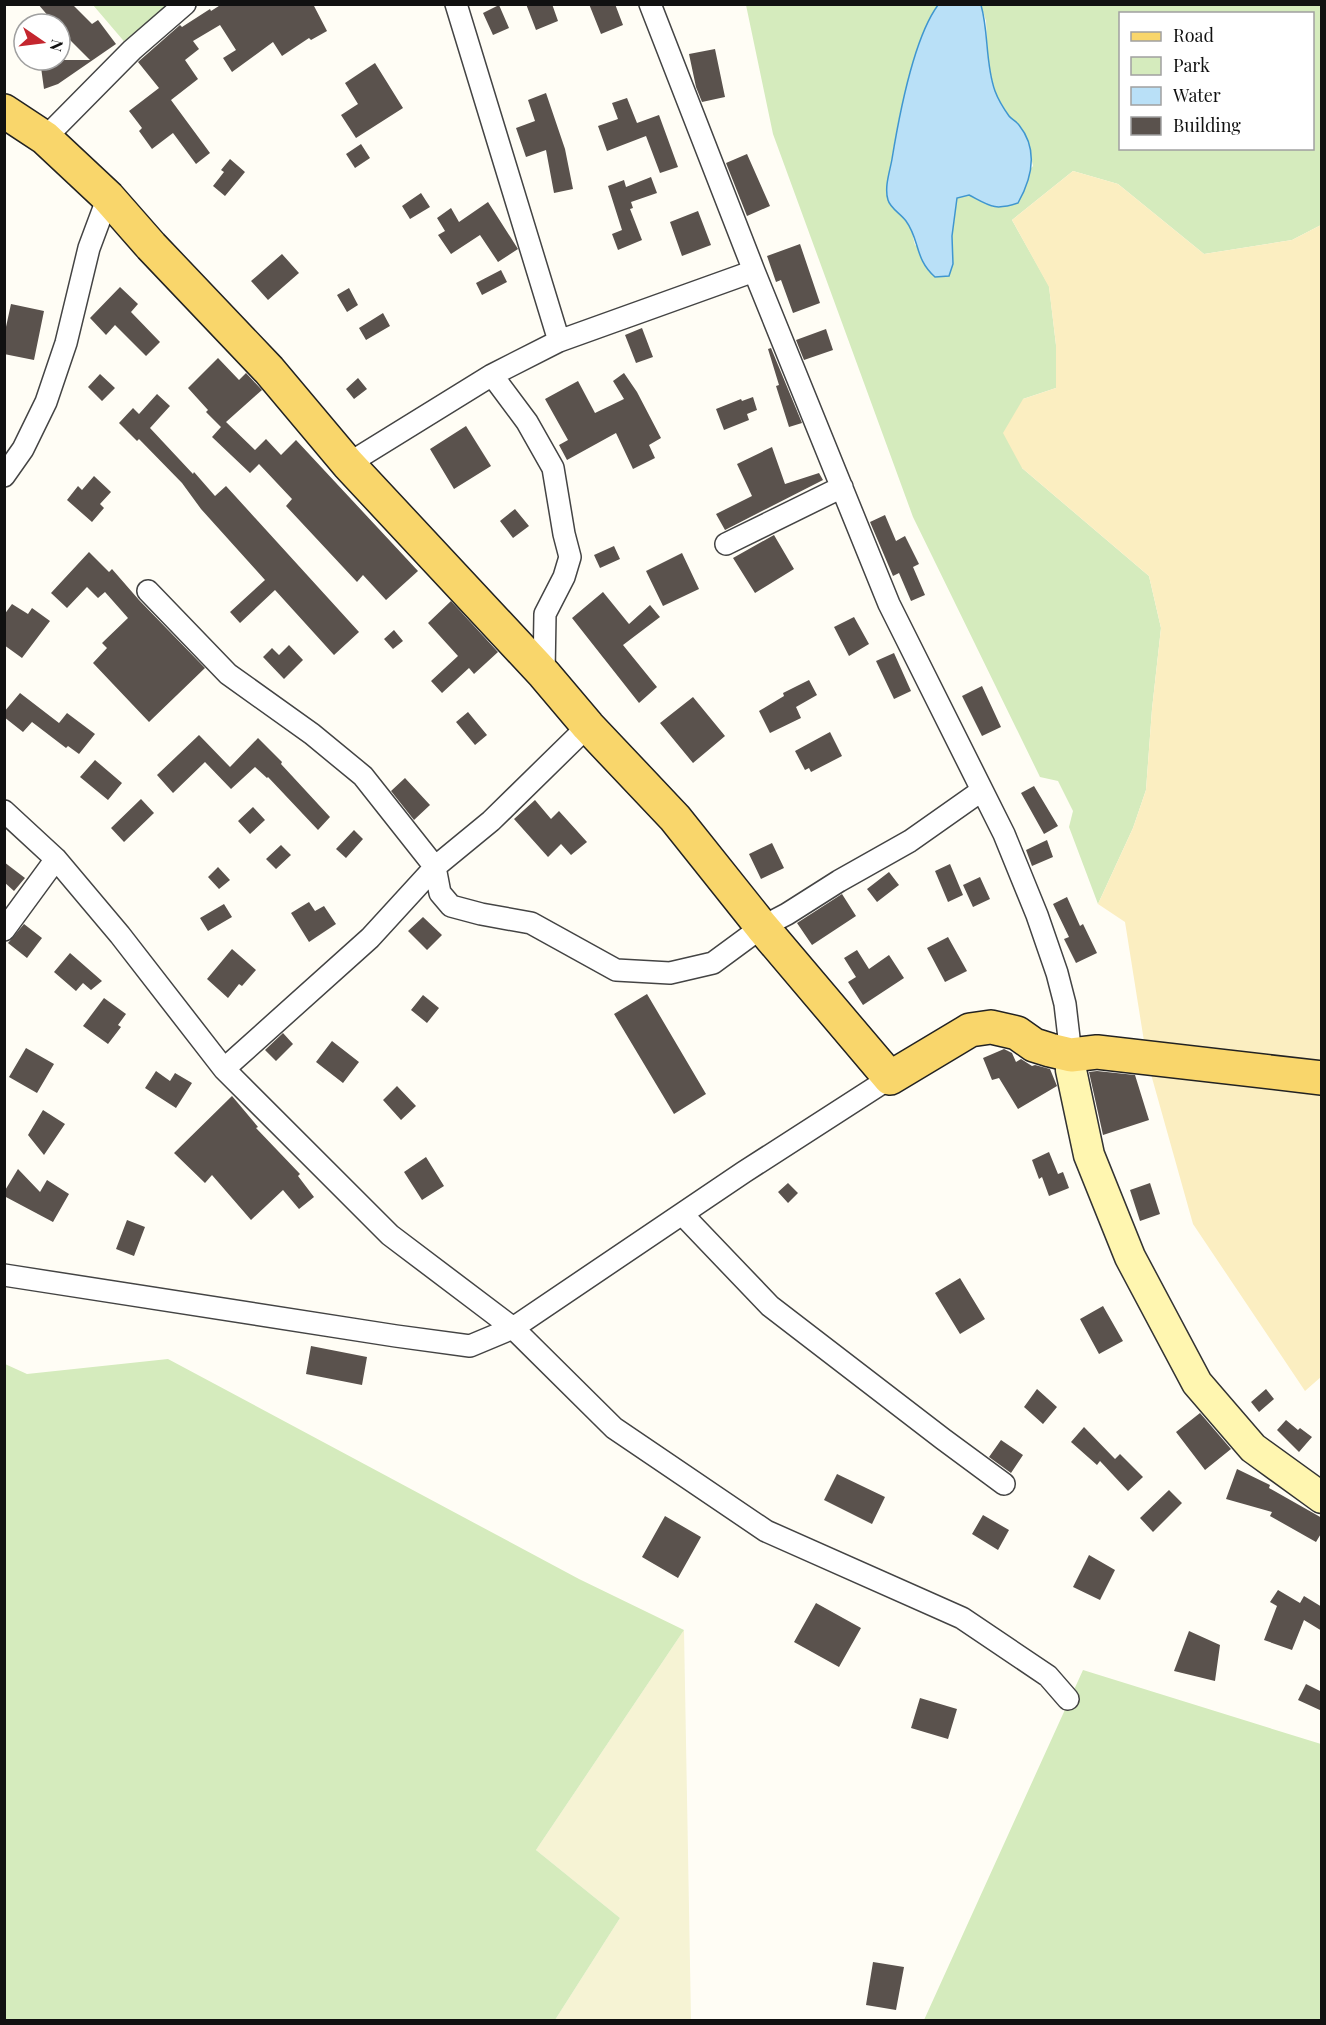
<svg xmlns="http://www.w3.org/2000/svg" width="1326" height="2025" viewBox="0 0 1326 2025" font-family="'Playfair Display',serif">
<rect width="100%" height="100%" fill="#fffdf5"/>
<!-- farmland -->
<path fill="#f6f3d4" d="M684,1630L691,2020H555L620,1918L536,1850Z"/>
<!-- green -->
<path fill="#d5ebbd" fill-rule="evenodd" d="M93,5H179L128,46Z
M746,5H938C913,39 899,115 892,158C890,171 885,186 888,199C890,207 900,213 905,220C911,227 913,236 915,245L953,264L952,236L957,198L969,195L993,207L1033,166L1027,140L1019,125L1009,116L995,93L988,60L986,21L981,5H1321V225L1292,240L1204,254L1118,184L1073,171L1012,220L1049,286L1056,345V388L1023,399L1022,468L1149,576L1161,628L1152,709L1146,790L1133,828L1098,904L1069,827L1073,811L1058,781L1040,777L913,517L773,134ZM1120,14H1312V148H1120Z
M168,1359L579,1579L684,1630L536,1850L620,1918L555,2020H5V1364L27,1374Z
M1083,1670L1321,1744V2020H924Z"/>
<!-- sand -->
<path fill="#fbeec1" d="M1073,171L1118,184L1204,254L1292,240L1321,225L1322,1376L1305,1391L1193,1224L1147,1060L1125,922L1098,904L1133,828L1146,790L1152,709L1161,628L1149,576L1022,468L1003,433L1023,399L1056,388V345L1049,287L1012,220Z"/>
<!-- water -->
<path fill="#b9e0f7" stroke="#3f96cf" stroke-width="1.5" d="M938,5H981C989,33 985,63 995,91C998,99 1004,109 1009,116C1011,119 1016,121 1019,125C1039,150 1032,178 1018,203C994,211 990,206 969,195L957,198L952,236L953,264L949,276L935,277C914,258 920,240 906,221C901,214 890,208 888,200C884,187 890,171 892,159C899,116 913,39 938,5Z"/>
<!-- building -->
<path fill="#5a524d" d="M38,4H72L92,24L98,20L116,44L58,84L44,89L40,60H90L60,30V24H55Z
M222,4H313L327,31L311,40L309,38L282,56L273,42L232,72L223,58L236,50L220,25L193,41L199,49L185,60L198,79L171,100L210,153L196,164L173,133L152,149L139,131L142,128L129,111L159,88L138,62L180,25L182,27L210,9L211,11Z
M526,4H552L558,21L536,30Z
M589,4H615L623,25L601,34Z
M499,5L509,28L493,35L483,13Z
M715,49L725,97L702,102L696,87L689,54Z
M375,63L403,108L356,138L341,115L358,104L345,83Z
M546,93L565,149L573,189L554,193L546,150L526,157L516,128L535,121L528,100Z
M627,98L637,123L659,115L678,167L660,173L646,136L607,151L598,126L618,119L612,103Z
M361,144L370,158L355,168L346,154Z
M747,154L770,206L747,216L726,163Z
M230,159L245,172L225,196L213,186L224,172L221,170Z
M651,177L657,193L631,202L633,208L630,209L642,240L618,250L612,234L622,230L608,186L624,180L626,187Z
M421,193L430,207L410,219L402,206Z
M488,202L518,249L498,262L480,235L451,254L438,235L445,231L437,218L451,208L459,222Z
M698,211L711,245L682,256L670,222Z
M800,244L820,303L793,313L781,280L776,282L767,256Z
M282,254L299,273L268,300L251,281Z
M501,270L507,282L482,295L476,283Z
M120,287L138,304L131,312L160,342L146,356L115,325L106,335L90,318Z
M349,288L358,305L347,312L337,295Z
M11,304L44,311L34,360L4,354V336Z
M383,313L390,326L366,340L359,328Z
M642,328L653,357L636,363L625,335Z
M826,329L833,350L804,360L796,340Z
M771,348L802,423L789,427L776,386L779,385L768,349Z
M218,358L239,380L246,373L262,390L226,422L255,450L266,439L281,455L296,440L418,571L386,600L363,575L357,582L286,506L292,499L259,464L250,473L212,437L221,427L206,412L208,410L188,388Z
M624,373L637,392L661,438L649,445L655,458L633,469L616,433L567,460L559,445L568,440L545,399L578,381L595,413L624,399L613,381Z
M100,374L115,388L102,401L88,387Z
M358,378L367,389L354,399L346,389Z
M157,394L170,406L150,428L193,474L194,472L215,496L226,486L359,632L334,655L275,590L240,623L230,612L265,580L201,509L182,483L139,439L137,441L119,423L133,408L139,414Z
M753,397L757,410L747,414L749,420L724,430L716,409L741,399L742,401Z
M466,426L491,466L454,489L430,449Z
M772,447L785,484L819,473L823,480L725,530L716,514L752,496L737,464Z
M94,476L111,492L100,504L104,508L92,522L67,500L78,486L82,490Z
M515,509L529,526L513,538L500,521Z
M885,515L896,541L905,536L919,564L913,567L925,595L911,601L899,573L893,576L870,522Z
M774,535L794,569L755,593L733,558Z
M614,546L620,559L600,568L594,555Z
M89,552L109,572L112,569L139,600L205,668L149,722L93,663L107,648L102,643L128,618L105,592L98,598L87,587L67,608L51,593Z
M682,553L699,589L663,606L646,571Z
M603,592L629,624L650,605L660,617L623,645L657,687L639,703L572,618Z
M451,601L498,652L474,674L469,668L442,693L431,681L458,656L428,623Z
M12,604L28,614L32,608L50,621L22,658L4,645V615Z
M854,617L869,644L849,656L834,627Z
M394,630L403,641L393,649L384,639Z
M289,645L303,660L284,679L263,657L272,648L279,655Z
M894,653L911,691L894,699L876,661Z
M809,680L817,695L796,707L801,718L770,733L759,711L784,696L783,693Z
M982,686L1001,727L982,736L962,696Z
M20,693L59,723L67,713L95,734L79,754L68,746L66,748L32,722L23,732L4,717V712Z
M693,697L725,736L693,763L660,723Z
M468,712L487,735L475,745L456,722Z
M830,732L842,756L811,772L809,768L805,770L795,751Z
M199,735L230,767L258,738L282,762L281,764L330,817L318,830L268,777L267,778L255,767L231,789L205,762L173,793L157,775Z
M95,760L122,783L108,800L80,777Z
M405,778L430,805L414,820L391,791Z
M1034,786L1058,826L1044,834L1021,793Z
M141,799L154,813L124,842L111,828Z
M535,800L551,819L559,811L587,842L571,855L561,844L548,857L514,819Z
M253,807L265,820L250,834L238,821Z
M354,830L363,839L346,858L336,849Z
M1047,840L1053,857L1032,866L1026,850Z
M772,843L784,868L761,879L749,854Z
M281,845L291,855L276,869L266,859Z
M4,862L25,878L14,891L4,882Z
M950,864L963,895L948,902L935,871Z
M218,867L230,880L219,889L208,877Z
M889,872L899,885L877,902L867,889Z
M980,877L990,899L973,907L963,885Z
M842,894L856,916L812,945L797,923Z
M1067,897L1080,926L1083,924L1097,953L1076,963L1064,939L1069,937L1053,904Z
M309,902L315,911L324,906L336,924L309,942L291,913Z
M224,904L232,917L208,931L200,918Z
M423,917L442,935L427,950L408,931Z
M24,924L42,938L27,958L8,943Z
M948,937L967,971L945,982L927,948Z
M232,949L256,970L242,986L239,984L228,998L207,979Z
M857,950L869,969L889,955L904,978L863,1005L848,982L856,977L844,958Z
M70,953L102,981L91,990L83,983L76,991L54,972Z
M647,994L706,1094L674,1114L614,1014Z
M423,995L439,1008L427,1023L411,1010Z
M104,998L126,1014L118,1025L121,1027L108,1044L83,1026Z
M283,1033L293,1044L276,1061L265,1050Z
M332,1041L359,1062L343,1083L316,1062Z
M26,1048L54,1064L37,1093L9,1077Z
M1004,1049L1012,1053L1016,1062L1021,1059L1032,1066L1035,1065L1050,1069L1057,1086L1018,1109L999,1078L992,1080L983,1058Z
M156,1071L170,1081L175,1073L192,1083L176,1108L145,1088Z
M1097,1071L1135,1075L1149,1120L1103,1135L1089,1072Z
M397,1086L416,1106L401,1120L383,1100Z
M232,1096L258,1127L256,1128L300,1174L298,1176L314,1197L299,1209L283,1190L251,1220L212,1175L205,1183L174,1153Z
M43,1110L65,1124L44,1155L28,1135Z
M1049,1152L1058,1174L1063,1172L1069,1188L1049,1196L1042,1177L1039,1179L1032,1160Z
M426,1157L444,1186L422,1200L404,1172Z
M18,1169L40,1192L47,1180L69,1194L53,1222L4,1196V1192Z
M788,1183L798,1193L788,1203L778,1192Z
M1150,1183L1160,1214L1140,1221L1130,1190Z
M127,1220L145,1227L134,1256L116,1249Z
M960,1278L985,1319L960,1334L935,1293Z
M1103,1306L1123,1341L1099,1354L1080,1319Z
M311,1346L367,1357L362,1385L306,1374Z
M1037,1389L1057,1407L1043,1424L1024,1407Z
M1266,1389L1274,1399L1259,1412L1251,1402Z
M1200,1413L1231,1449L1205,1470L1176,1432Z
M1286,1420L1298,1430L1300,1428L1312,1437L1299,1452L1277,1430Z
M1084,1427L1115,1459L1120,1454L1143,1477L1128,1491L1100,1461L1097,1465L1071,1442Z
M1001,1440L1023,1455L1011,1473L989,1457Z
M1237,1469L1270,1485L1269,1488L1322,1518V1532L1316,1542L1270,1516L1272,1512L1226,1499Z
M837,1474L885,1497L872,1524L824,1500Z
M1169,1490L1182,1503L1153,1532L1140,1518Z
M983,1515L1009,1530L998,1550L972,1534Z
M665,1516L701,1537L678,1578L642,1557Z
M1089,1555L1115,1570L1100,1600L1073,1587Z
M1278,1590L1300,1603L1304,1596L1322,1607V1631L1304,1620L1292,1650L1264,1640L1277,1606L1270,1602Z
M816,1603L861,1628L839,1667L794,1642Z
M1189,1631L1220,1645L1215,1681L1174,1671Z
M1306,1684L1322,1692V1711L1298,1700Z
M920,1698L957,1709L948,1739L911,1728Z
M873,1962L904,1967L896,2010L866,2005Z"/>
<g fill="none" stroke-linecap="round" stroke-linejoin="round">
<defs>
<path id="street" d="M456,4L559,341
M650,4L754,271L889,604L1004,834L1037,915L1057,973L1065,1004L1071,1055
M45,138L132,50L185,4
M492,375L527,422L553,468L564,534L570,557L564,577L545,614L544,674
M348,464L492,375L559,341L754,271
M4,476L23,449L46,402L66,343L89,248L108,197
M726,544L842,487
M148,591L228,674L312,734L363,776L435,867L440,893L451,906L481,914L531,923L616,970L670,973L713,963L762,927L787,914L839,881L910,841L981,791
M4,811L56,859L120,935L224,1069L390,1235L513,1328L614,1428L766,1531L962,1618L1048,1676L1068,1699
M4,930L56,859
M224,1069L370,938L435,867L491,821L588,726
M682,1214L770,1306L943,1439L1004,1484
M4,1275L396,1336L470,1346L513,1328L744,1172L890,1078"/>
<path id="secondary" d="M1071,1055V1070L1089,1155L1130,1257L1197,1383L1253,1448L1322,1498"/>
<path id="primary" d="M4,111L45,138L108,197L151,246L269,370L348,464L544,674L588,726L675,818L762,927L890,1078L970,1030L991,1027L1017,1033L1034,1045L1050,1050L1071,1055L1097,1052L1322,1078"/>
</defs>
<!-- street casing -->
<use href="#street" stroke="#444" stroke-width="24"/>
<!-- secondary casing -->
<use href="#secondary" stroke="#333" stroke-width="33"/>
<!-- primary casing -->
<use href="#primary" stroke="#222" stroke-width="36"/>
<!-- street -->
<use href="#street" stroke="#fff" stroke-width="21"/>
<!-- secondary -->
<use href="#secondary" stroke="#fff6b0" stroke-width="30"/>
<!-- primary -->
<use href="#primary" stroke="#f9d66b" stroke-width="33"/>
</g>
<!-- border -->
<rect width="1326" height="2025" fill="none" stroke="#111111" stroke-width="12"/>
<!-- legend -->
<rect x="1119" y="12" width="195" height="138" fill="#ffffff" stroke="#a0a0a0" stroke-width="1.5"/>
<rect x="1131" y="32" width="30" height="9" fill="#f9d66b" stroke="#a0a0a0" stroke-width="1.5"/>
<text x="1173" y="42" font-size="18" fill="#111111">Road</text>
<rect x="1131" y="57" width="30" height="18" fill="#d5ebbd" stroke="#a0a0a0" stroke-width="1.5"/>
<text x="1173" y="72" font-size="18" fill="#111111">Park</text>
<rect x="1131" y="87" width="30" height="18" fill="#b9e0f7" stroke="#a0a0a0" stroke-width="1.5"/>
<text x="1173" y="102" font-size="18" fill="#111111">Water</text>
<rect x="1131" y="117" width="30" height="18" fill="#5a524d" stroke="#a0a0a0" stroke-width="1.5"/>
<text x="1173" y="132" font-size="18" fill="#111111">Building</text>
<!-- north arrow -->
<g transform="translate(42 42) rotate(104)"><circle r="28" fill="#ffffff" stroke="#a0a0a0" stroke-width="1.5"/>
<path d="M0-4.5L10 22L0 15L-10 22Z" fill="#c4262e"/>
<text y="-9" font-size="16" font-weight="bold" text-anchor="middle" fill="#111111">N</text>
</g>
</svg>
